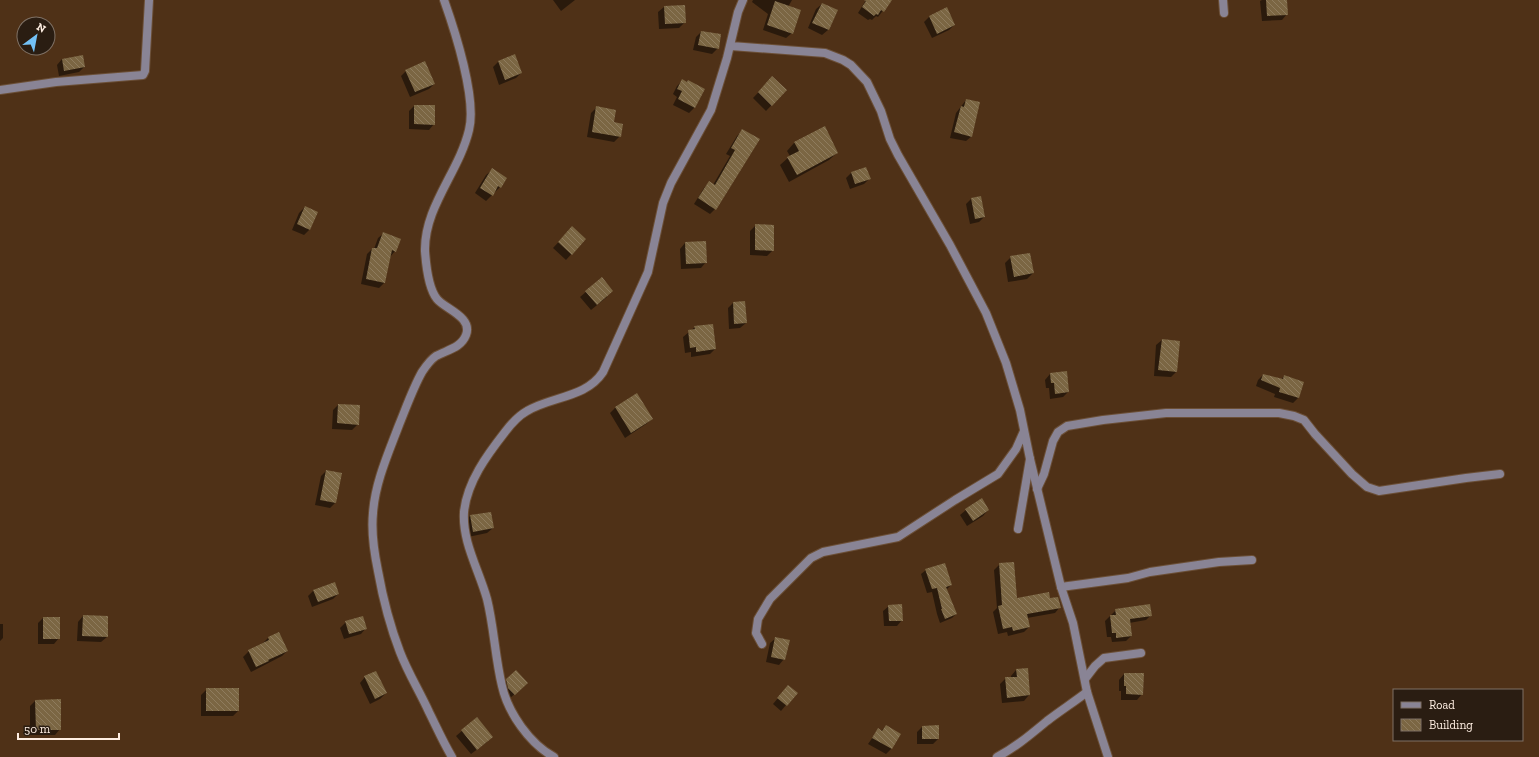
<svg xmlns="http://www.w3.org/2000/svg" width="1539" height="757" viewBox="0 0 1539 757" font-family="'Zilla Slab',serif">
<defs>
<pattern id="building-back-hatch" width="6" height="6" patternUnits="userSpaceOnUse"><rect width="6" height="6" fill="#7b6643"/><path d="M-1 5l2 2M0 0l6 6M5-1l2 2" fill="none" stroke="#8f7c5e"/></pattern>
</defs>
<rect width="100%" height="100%" fill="#4f3117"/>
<!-- shadow -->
<path fill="#0007" d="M553,0H575L561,11Z
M753,0H792L788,7L792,33L786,38L763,30L768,14L752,2Z
M866,0H891L878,17L876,16L872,20L870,19L868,20L858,13Z
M1262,0H1286L1287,14L1282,20L1262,21L1260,1Z
M822,4L837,11L828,30L822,35L808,28L816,9Z
M684,6L685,22L679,28L659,29L658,12L664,7Z
M946,9L954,25L949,30L932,38L924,22L929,17Z
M701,32L718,48L712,54L693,50L696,37Z
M515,56L521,73L516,78L499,85L493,67L498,62Z
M62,59L84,67L79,72L59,76L57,65Z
M406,71L434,84L429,89L410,97L401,76Z
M772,78L786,90L766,111L753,98Z
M682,81L686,82L688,81L704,89L694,108L689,113L673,105L677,97L673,94L677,86Z
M966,100L972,136L966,141L950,138L956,113Z
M414,106L434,124L429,130L409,129V111Z
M597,107L613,123L620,136L614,142L587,137L591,113Z
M825,127L837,153L829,160L789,182L780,165L790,156L787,151L794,143Z
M742,131L715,209L710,214L694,204L704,188L709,183L713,185L730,156L726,154L737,136Z
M492,170L505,178L500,187L486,201L475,193L486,175Z
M851,173L869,179L864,184L850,189L846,178Z
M971,199L984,217L979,222L970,224L966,204Z
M305,207L310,229L304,235L292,230L299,213Z
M756,225L773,250L767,256L750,255V231Z
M384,233L395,251L390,257L384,283L379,288L361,284L367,254L372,249H374L378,238Z
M567,233L585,239L566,260L553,248Z
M685,243L706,262L701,268L681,269L680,249Z
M1011,257L1033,273L1027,279L1008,282L1005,263Z
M602,278L607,297L591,310L580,297Z
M744,302L746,323L740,328L729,329L728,308L733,303Z
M695,327L715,349L710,354L691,357V352L685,353L683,337Z
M1162,340L1179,342L1176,372L1171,377L1154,376L1156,345Z
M1050,374L1068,392L1063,397L1050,399L1049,388H1046L1045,380Z
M1263,375L1281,380L1284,376L1298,398L1293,403L1274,397L1275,394L1256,386L1258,380Z
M636,395L652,419L646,424L625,438L610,413L615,408Z
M338,405L358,424L352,430L332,429L333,410Z
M326,471L335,503L330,508L315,505L321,476Z
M966,510H988L983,516L967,526L960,515Z
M490,513L493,528L487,533L468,537L465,522L470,516Z
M1000,564L1016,600L1049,599L1060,607L1055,613L1027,618L1029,627L1024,632L1008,636L1007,632L998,634L993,612L997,608L994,570Z
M926,570L951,585L946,590L956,614L952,618L940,623L937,614L932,592L927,593L921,574Z
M314,590L338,594L333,599L312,607L308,596Z
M889,606L902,620L897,626H884L883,611Z
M1116,610L1151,615L1146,620L1129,623L1131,636L1126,641L1112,642L1111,637H1107L1105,621Z
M83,616L107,637L101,642L77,641L78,622Z
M43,618L59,638L54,644H38V623Z
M346,622L366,628L361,634L344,639L340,628Z
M0,624H3V638L0,641Z
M268,638L287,651L282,656L251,672L243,657L249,651L263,643Z
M776,638L784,659L779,665L766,662L770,643Z
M1016,670L1029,695L1024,701L1002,703L1000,684L1006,678H1011V676Z
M516,671L527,683L509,699L501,686Z
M1124,674L1142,694L1137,700H1121V691H1119V680Z
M365,677L386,693L380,699L370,704L360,683Z
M207,689L238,711L233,716H201V695Z
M783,692L796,693L781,711L773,704Z
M35,701L60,729L55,735H30V706Z
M477,718L487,742L471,754L456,736Z
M886,726L900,735L891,749L886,754L868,744L878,730L881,731Z
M922,727L938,739L933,744H917V732Z"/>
<!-- building -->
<path fill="url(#building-back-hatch)" d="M864,0H892L884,12L881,10L878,15L876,14L874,16L862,7L866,1Z
M1266,0H1287L1288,15L1267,16Z
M775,1L801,10L793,34L767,25Z
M822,3L838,10L829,30L812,23Z
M685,5L686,23L665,24L664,6Z
M947,7L955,25L937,34L929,16Z
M701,31L721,34L719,49L698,45Z
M515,54L522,73L505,80L498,61Z
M83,55L85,67L64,71L62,59Z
M425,61L435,84L415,92L405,70Z
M772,76L787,90L772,106L758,92Z
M682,79L687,82L688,80L705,89L695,108L678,99L682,91L677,89Z
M966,99L980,102L972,137L954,132L961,106L964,107Z
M414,105H435V125L414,124Z
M596,106L616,110L614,122L623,124L621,137L592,132Z
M825,126L838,153L797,175L787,157L799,151L794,142Z
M742,129L760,139L716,210L698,198L709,181L715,185L735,150L731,148Z
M866,167L871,179L855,184L851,172Z
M492,168L507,178L501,188L498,186L493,196L480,188Z
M981,196L985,217L975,219L971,198Z
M305,206L318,212L310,230L297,224Z
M755,224L774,225V251L755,250Z
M572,226L586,239L572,255L558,242Z
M383,232L401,239L396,252L392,250L385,283L366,279L372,248H377Z
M706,241L707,263L686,264L685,242Z
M1030,253L1034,273L1014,277L1010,256Z
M602,277L613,291L597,305L585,291Z
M745,301L747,323L734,324L733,302Z
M713,324L716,349L696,352V347L690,348L688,330L695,329L694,326Z
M1162,339L1180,341L1177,372L1158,370Z
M1067,371L1069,392L1055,394L1054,383H1051L1050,373Z
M1263,374L1283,379L1284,375L1304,382L1299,398L1279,392L1280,388L1261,380Z
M637,393L653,419L631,433L615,407Z
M338,404L360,405L359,425L337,423Z
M326,470L342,473L336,503L320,500Z
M982,498L989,510L973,521L965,509Z
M491,512L494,528L473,532L470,515Z
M1014,562L1017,598L1049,592L1050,598L1058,597L1061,608L1027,614L1030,627L1013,631L1012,627L1003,629L998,606L1002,605L999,563Z
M945,563L952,585L946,587L957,614L945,619L941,609H942L937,588L932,589L925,569Z
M335,582L339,594L318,602L313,590Z
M902,604L903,621H889L888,605Z
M1150,604L1152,616L1130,619L1132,636L1116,638V633H1112L1110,615H1116L1115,609Z
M83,615L108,616V637L82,636Z
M363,616L367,629L349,634L345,621Z
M43,617H60V639H43Z
M279,632L288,651L268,660L269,661L256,667L248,650L269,640L268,637Z
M775,637L790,640L785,660L771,657Z
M1028,668L1030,695L1007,698L1005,677H1017L1016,669Z
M516,670L528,683L515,695L508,688L506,679Z
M376,671L387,693L375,699L364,676Z
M1124,673H1144L1143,695L1126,694V686H1124Z
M788,685L798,693L787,706L777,698Z
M206,688H239V711H206Z
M61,699V730H36L35,700Z
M477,717L493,737L477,750L461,730Z
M886,725L901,734L892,749L872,738L878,728L882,731Z
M939,725V739H922V726Z"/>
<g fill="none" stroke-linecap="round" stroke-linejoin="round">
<defs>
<path id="lane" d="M1223,0L1224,13
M1037,489L1044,474L1053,441L1058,432L1067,426L1103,420L1166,413H1279L1294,416L1304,420L1315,434L1352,474L1367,487L1379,491L1466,478L1500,474
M1018,529L1030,459
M1061,587L1128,578L1150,572L1219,562L1252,560
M1085,679L1095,666L1104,658L1141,653
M997,757C1016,747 1030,735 1047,721C1060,711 1074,702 1087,692"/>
<path id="street" d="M444,0C455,31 477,99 469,130C459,172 424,207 425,251C426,265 428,288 437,299C445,309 473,317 466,335C461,348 447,350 436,356C430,360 426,366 422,372C413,388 406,408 399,425C388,454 375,483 373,513C371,533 374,552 378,571C383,599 390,626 400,652C408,673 420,692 429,712C437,728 443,742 452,757
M731,46L825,53L843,60L851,65L867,82L881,111L890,139L898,155L950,245L986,313L1006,363L1020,410L1030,459L1061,587L1073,623L1087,692L1108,757
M0,90L56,82L143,75L145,71L149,0
M762,644L756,633L758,619L770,599L811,558L823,552L898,537L955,500L998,474L1016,449L1024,431
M554,757C530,744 508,713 502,686C495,657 494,627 487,599C479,570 462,542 464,512C467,482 487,455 505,432C511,424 518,416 527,411C552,396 586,398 603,372L648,272L663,203L671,183L711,110L727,58L738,12L743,0"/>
</defs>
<!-- lane casing -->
<use href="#lane" stroke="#6b4f37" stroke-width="10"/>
<!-- street casing -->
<use href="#street" stroke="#6b4f37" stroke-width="10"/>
<!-- lane -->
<use href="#lane" stroke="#898495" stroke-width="8"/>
<!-- street -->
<use href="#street" stroke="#898495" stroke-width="8"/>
</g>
<!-- legend -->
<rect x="1393" y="689" width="130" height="52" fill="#2a1d12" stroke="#7f7165"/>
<rect x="1401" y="702" width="20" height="6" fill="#898495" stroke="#7f7165"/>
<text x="1429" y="709" font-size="12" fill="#feeee2">Road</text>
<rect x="1401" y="719" width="20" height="12" fill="url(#building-back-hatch)" stroke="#7f7165"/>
<text x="1429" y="729" font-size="12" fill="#feeee2">Building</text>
<!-- north arrow -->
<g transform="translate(36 36) rotate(32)"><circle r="19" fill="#2a1d12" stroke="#7f7165"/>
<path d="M0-3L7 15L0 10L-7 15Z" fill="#73c1f6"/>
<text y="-6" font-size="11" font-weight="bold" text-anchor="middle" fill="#feeee2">N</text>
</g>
<!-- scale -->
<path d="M18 733v6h101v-6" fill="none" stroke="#feeee2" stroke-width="2"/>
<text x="24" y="733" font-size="12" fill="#feeee2" stroke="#2a1d12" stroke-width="3" paint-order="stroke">50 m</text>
</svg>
